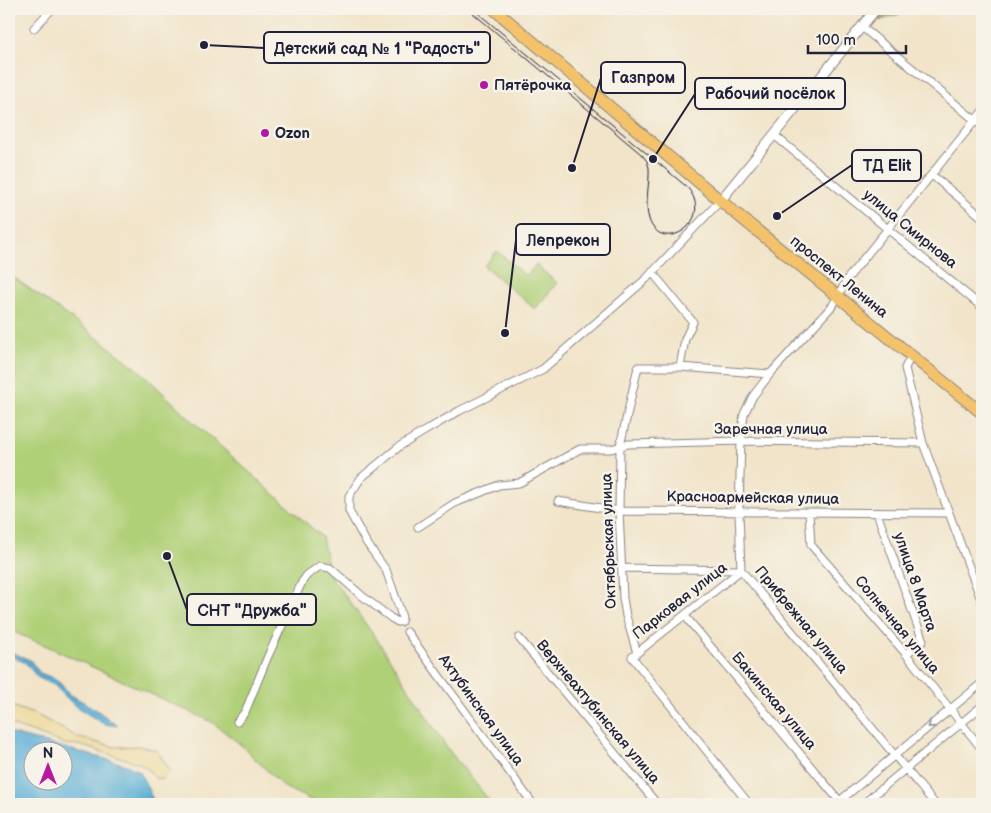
<svg xmlns="http://www.w3.org/2000/svg" width="991" height="813" viewBox="0 0 991 813" font-family="'Balsamiq Sans',sans-serif">
<rect width="100%" height="100%" fill="#f7f3e8"/>
<filter id="ink" filterUnits="userSpaceOnUse"><feTurbulence type="fractalNoise" baseFrequency=".02" numOctaves="2"/><feDisplacementMap in="SourceGraphic" scale="10" xChannelSelector="R" yChannelSelector="G"/><feConvolveMatrix kernelMatrix="1 2 1 2 8 2 1 2 1" color-interpolation-filters="sRGB"/></filter>
<filter id="wash" filterUnits="userSpaceOnUse"><feTurbulence type="fractalNoise" baseFrequency=".0096" numOctaves="4" result="noise"/><feDisplacementMap in="SourceGraphic" scale="20" xChannelSelector="R" yChannelSelector="G"/><feGaussianBlur stdDeviation="1.12" result="paint"/><feColorMatrix in="noise" values="0 0 0 0 0 0 0 0 0 0 0 0 0 0 0 0 0 1.4 0 .05"/><feComposite in="paint" operator="in"/></filter>
<g filter="url(#wash)">
<rect width="100%" height="100%" fill="#f1e4c9"/>
<!-- green -->
<path fill="#b0d078" stroke="#69795a" d="M497,251L526,276L536,265L557,283L535,309L484,266Z
M9,274L87,330L139,370L191,420L322,537L330,575L378,641L447,748L492,804H319L284,787L240,744L212,722L49,647L9,630Z"/>
<!-- forest -->
<path fill="#8cb268" stroke="#576a52" d="M888,9H915L878,21Z"/>
<!-- sand -->
<path fill="#eeda9e" stroke="#887e6c" d="M9,705L39,716L79,738L115,747L139,746L156,750L170,770L162,779L155,778L148,769L139,763L79,745L65,744L9,724Z"/>
<!-- water -->
<path fill="#5baed6" stroke="#3e6888" fill-rule="evenodd" d="M9,651L30,660L40,673L56,679L71,695L95,709L118,726L104,724L75,706L54,685L37,677L26,663L9,655Z
M9,733L124,764L140,772L155,804H9ZM32,750H62V780H32Z"/>
</g>
<g filter="url(#ink)">
<g fill="none" stroke-linecap="round" stroke-linejoin="round">
<defs>
<path id="minor" d="M862,27L982,126
M34,28L52,9
M774,135L982,307
M932,175L982,217
M652,272L693,322L685,339L680,367
M911,356L905,368L923,443L982,602
M558,501L619,511L949,513
M809,512L811,545L906,654L982,749
M877,513L923,641L906,654
M418,527L455,503L499,485L519,483L580,449H611L628,444L741,441L923,443
M622,568L741,570
M685,616L842,804
M407,632L533,804
M519,638L657,804
M637,653L741,570
M237,722L245,712L268,656L302,582L307,575L320,566L330,568L361,595L391,618L398,622H401L402,618L400,610L386,570L366,542L349,511V496L361,478L400,446L423,432L459,411L543,369L646,279L721,200
M749,804L632,657L637,653L626,616L623,598L619,511L620,446L638,367H680L770,374
M836,804L982,683
M863,804L982,706
M935,804L741,570L739,511L741,441L744,414L753,396L770,374L833,305L848,278L982,112"/>
<path id="tertiary" d="M721,200L876,9"/>
<path id="primary" d="M494,9L728,207L982,413"/>
</defs>
<!-- minor casing -->
<use href="#minor" stroke="#8a8382" stroke-width="9"/>
<!-- tertiary casing -->
<use href="#tertiary" stroke="#8a8382" stroke-width="11"/>
<!-- primary casing -->
<use href="#primary" stroke="#8a8382" stroke-width="13"/>
<!-- minor -->
<use href="#minor" stroke="#fff" stroke-width="7"/>
<!-- tertiary -->
<use href="#tertiary" stroke="#fff" stroke-width="9"/>
<!-- primary -->
<use href="#primary" stroke="#f3c26a" stroke-width="11"/>
<!-- tram -->
<path stroke="#22223b" stroke-width="1" d="M468,9L641,154L647,161L649,168C650,184 644,204 649,219C661,257 717,221 687,187L473,9"/>
</g>
<!-- one-way arrows -->
<defs><path id="oneway-chevron" d="M-2-3.5L2.5 0L-2 3.5" fill="none" stroke-width="1.6" stroke-linecap="round" stroke-linejoin="round" transform="scale(1.25)"/></defs>
<use stroke="#9c9ca7" href="#oneway-chevron" transform="translate(931 725) rotate(141)"/>
</g>
<!-- markers -->
<g fill="#b5179e" stroke="#f7f3e8" stroke-width="2">
<circle cx="484" cy="85" r="5"/>
<circle cx="265" cy="133" r="5"/>
</g>
<g text-anchor="middle" dominant-baseline="central" stroke-width="5" stroke-linejoin="round" paint-order="stroke">
<!-- poi labels -->
<g font-size="15" font-weight="bold" fill="#22223b" stroke="#f7f3e8" text-anchor="start">
<text x="494" y="85">Пятёрочка</text>
<text x="275" y="133">Ozon</text>
</g>
<!-- street labels -->
<g font-size="15" fill="#22223b" stroke="#f7f3e8">
<text transform="translate(910 229) rotate(39)">улица Смирнова</text>
<text transform="translate(839 277) rotate(39)">проспект Ленина</text>
<text x="771" y="429">Заречная улица</text>
<text transform="translate(753 498) rotate(1)">Красноармейская улица</text>
<text transform="translate(609 541) rotate(-92)">Октябрьская улица</text>
<text transform="translate(915 582) rotate(71)">улица 8 Марта</text>
<text transform="translate(680 601) rotate(-38)">Парковая улица</text>
<text transform="translate(801 620) rotate(50)">Прибрежная улица</text>
<text transform="translate(897 625) rotate(50)">Солнечная улица</text>
<text transform="translate(774 701) rotate(50)">Бакинская улица</text>
<text transform="translate(481 710) rotate(54)">Ахтубинская улица</text>
<text transform="translate(598 712) rotate(50)">Верхнеахтубинская улица</text>
</g>
</g>
<!-- callouts -->
<path fill="none" stroke="#22223b" stroke-width="2" d="M204 45L264 48M572 168L601 78M653 159L695 94M777 216L852 165M505 333L516 240M167 556L187 610"/>
<g fill="#22223b" stroke="#f7f3e8" stroke-width="2">
<circle cx="204" cy="45" r="5"/>
<circle cx="572" cy="168" r="5"/>
<circle cx="653" cy="159" r="5"/>
<circle cx="777" cy="216" r="5"/>
<circle cx="505" cy="333" r="5"/>
<circle cx="167" cy="556" r="5"/>
</g>
<g fill="#f7f3e8" stroke="#22223b" stroke-width="2">
<rect x="264" y="32" width="226" height="31" rx="5"/>
<rect x="601" y="62" width="84" height="31" rx="5"/>
<rect x="695" y="78" width="150" height="31" rx="5"/>
<rect x="852" y="150" width="69" height="31" rx="5"/>
<rect x="516" y="224" width="94" height="31" rx="5"/>
<rect x="187" y="594" width="129" height="31" rx="5"/>
</g>
<g font-size="16" text-anchor="middle" font-weight="bold" fill="#22223b">
<text x="377" y="54">Детский сад № 1 "Радость"</text>
<text x="643" y="83">Газпром</text>
<text x="770" y="99">Рабочий посёлок</text>
<text x="887" y="171">ТД Elit</text>
<text x="563" y="246">Лепрекон</text>
<text x="252" y="616">СНТ "Дружба"</text>
</g>
<!-- margin -->
<rect width="991" height="813" fill="none" stroke="#f7f3e8" stroke-width="30"/>
<!-- north arrow -->
<g transform="translate(48 766)"><circle r="24" fill="#f7f3e8" stroke="#a29fa3"/>
<path d="M0-4L9 19L0 12L-9 19Z" fill="#b5179e"/>
<text y="-8" font-size="14" font-weight="bold" text-anchor="middle" fill="#22223b">N</text>
</g>
<!-- scale -->
<path d="M808 45v8h98v-8" fill="none" stroke="#22223b" stroke-width="2.5"/>
<text x="816" y="45" font-size="15" fill="#22223b" stroke="#f7f3e8" stroke-width="4" paint-order="stroke">100 m</text>
</svg>
